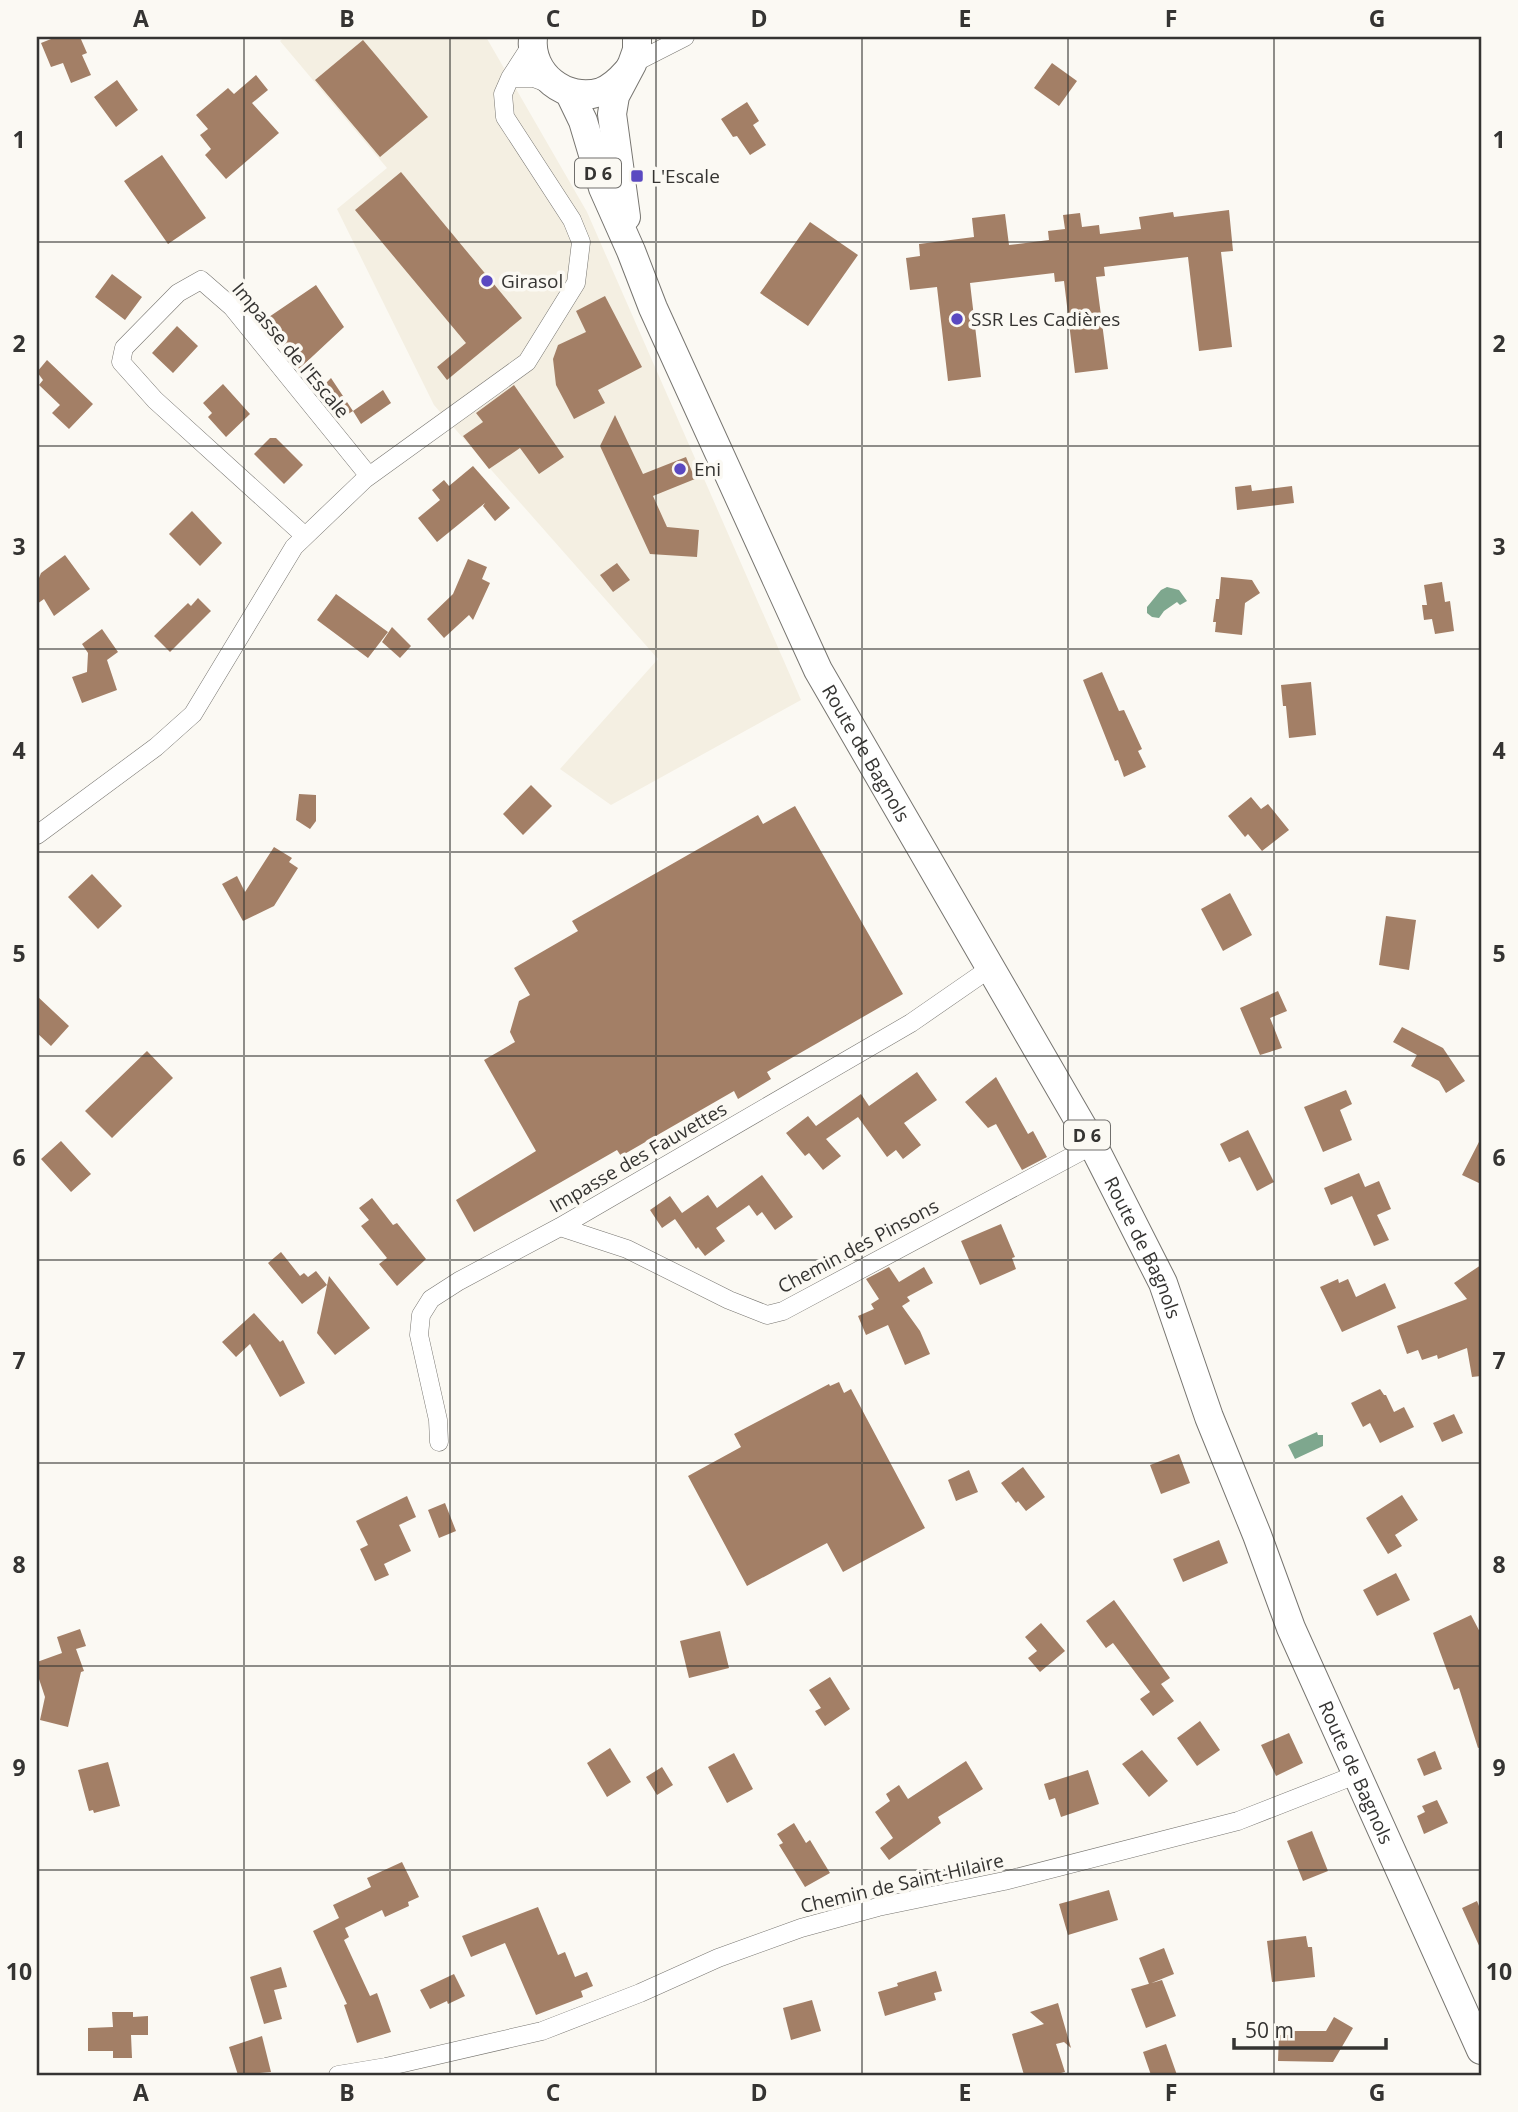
<svg xmlns="http://www.w3.org/2000/svg" width="1518" height="2112" viewBox="0 0 1518 2112" font-family="'Open Sans',sans-serif">
<rect width="100%" height="100%" fill="#fbf9f3"/>
<!-- built -->
<path fill="#f4efe2" d="M285,37H486L587,212L801,700L611,805L560,769L658,659L434,405L337,209L387,168L280,41Z"/>
<!-- water -->
<path fill="#7ea78e" d="M1167,587L1179,590L1187,601L1180,605L1177,602L1164,611L1159,618L1152,617L1147,613V607L1161,590Z
M1317,1432L1318,1435H1323V1446L1295,1459L1288,1445Z"/>
<!-- building -->
<path fill="#a37f66" d="M56,37H80L87,53L82,55L91,75L71,83L63,63L51,67L41,43Z
M363,40L428,117L380,157L315,80Z
M1052,63L1077,81L1059,106L1034,88Z
M256,75L268,90L252,103L279,133L226,179L205,155L211,149L200,135L208,129L196,115L228,88L234,94Z
M117,80L138,110L116,127L94,97Z
M747,102L759,121L753,125L766,145L750,155L737,136L733,137L721,119Z
M162,155L206,218L168,244L124,181Z
M401,172L522,318L447,380L437,367L466,343L355,210Z
M1229,210L1233,251L1221,252L1232,347L1199,351L1188,257L1104,267L1105,276L1096,277L1108,369L1075,373L1064,281L1055,282L1054,273L970,283L981,377L948,381L937,287L910,290L906,258L920,256L919,244L974,237L972,218L1005,214L1009,245L1049,240L1048,231L1065,229L1063,215L1080,213L1082,227L1099,225L1100,234L1141,229L1139,217L1173,212L1174,217Z
M810,222L858,255L808,326L760,293Z
M112,274L142,297L125,320L95,297Z
M316,285L344,327L299,369L266,319Z
M605,296L642,367L598,390L605,403L574,419L556,385L553,359L558,345L586,332L576,311Z
M177,326L198,346L173,373L152,353Z
M47,360L93,404L69,429L52,413L60,405L39,385L43,380L37,372Z
M331,378L353,411L340,419L320,389Z
M223,384L250,414L226,437L208,417L212,413L203,403Z
M514,385L564,457L539,474L520,448L489,469L463,436L483,422L476,413Z
M383,390L391,403L361,424L353,411Z
M615,415L643,474L686,457L695,479L653,496L667,527L699,530L697,557L650,554L600,446Z
M270,438H276L303,465L284,484L254,454Z
M473,466L510,508L495,521L483,506L485,503L437,542L418,518L440,500L432,490L444,480L449,486Z
M1251,485L1252,491L1292,486L1294,503L1237,510L1235,487Z
M192,511L222,543L200,566L169,534Z
M65,555L90,589L54,616L44,599L37,604V583L41,573Z
M468,559L487,567L482,579L490,583L473,620L469,615L444,638L427,619L453,594Z
M617,563L630,580L613,592L600,575Z
M1221,577L1252,580L1260,593L1245,603L1242,635L1215,632L1216,622H1213L1216,599H1219Z
M1442,582L1445,602L1450,601L1454,631L1435,634L1432,619L1424,620L1422,605H1427L1424,585Z
M336,594L388,632L368,658L317,620Z
M198,598L211,611L170,652L154,636L188,603L191,606Z
M392,627L411,646L400,658L382,642Z
M102,629L118,652L107,660L117,690L82,703L72,677L87,672L88,653L82,644Z
M1102,672L1119,711L1124,710L1142,749L1138,751L1146,767L1124,777L1118,760L1115,761L1083,680Z
M1311,682L1316,735L1289,738L1286,706H1283L1281,685Z
M531,785L552,806L523,835L503,814Z
M299,794L316,795V821L310,829L296,820Z
M1251,797L1261,809L1268,804L1289,830L1262,851L1248,834L1245,837L1228,816Z
M795,806L903,994L767,1072L771,1079L738,1099L734,1091L621,1156L617,1150L474,1232L456,1200L536,1151L484,1060L515,1042L510,1032L519,1001L530,995L514,968L578,931L572,921L758,815L763,824Z
M274,847L292,858L289,862L298,868L274,906L243,921L222,884L237,876L245,892Z
M92,874L122,906L98,929L68,897Z
M1230,893L1252,935L1223,951L1201,909Z
M1386,916L1416,920L1409,970L1379,965Z
M1278,991L1287,1011L1270,1018L1282,1048L1260,1055L1240,1008Z
M37,996L69,1026L51,1046L37,1033Z
M1402,1027L1443,1048L1465,1081L1446,1093L1439,1081L1411,1066L1417,1055L1393,1042Z
M147,1051L173,1078L112,1138L85,1111Z
M917,1072L937,1100L904,1123L921,1145L903,1159L896,1150L887,1157L858,1117L826,1139L841,1156L823,1170L809,1153L805,1156L786,1133L808,1116L816,1126L861,1094L869,1106Z
M996,1077L1028,1134L1033,1131L1047,1157L1022,1170L996,1124L988,1128L965,1102Z
M1346,1090L1352,1104L1340,1110L1352,1140L1323,1152L1304,1107Z
M1248,1130L1274,1182L1257,1191L1240,1157L1229,1162L1220,1144Z
M1481,1138V1184L1462,1175Z
M61,1141L91,1174L71,1192L41,1159Z
M1359,1173L1365,1187L1379,1181L1391,1209L1377,1215L1389,1240L1374,1246L1352,1196L1331,1205L1324,1188Z
M762,1175L793,1217L775,1230L762,1212L757,1216L749,1205L716,1228L725,1241L705,1256L698,1247L696,1249L675,1219L662,1228L650,1210L670,1196L682,1213L708,1195L717,1208Z
M372,1198L393,1225L397,1223L426,1259L397,1286L379,1264L387,1258L361,1226L369,1220L359,1208Z
M1001,1224L1015,1257L1012,1258L1016,1269L980,1285L961,1241Z
M281,1252L300,1276L304,1273L308,1277L316,1271L327,1285L302,1304L268,1263Z
M1481,1265V1376L1472,1377L1467,1348L1438,1359L1437,1355L1422,1360L1418,1350L1407,1354L1397,1326L1467,1299L1454,1283Z
M889,1267L899,1282L924,1267L933,1283L907,1297L910,1301L902,1306L920,1331L930,1354L905,1365L888,1325L866,1335L858,1316L874,1309L871,1304L879,1299L866,1279Z
M329,1276L370,1328L335,1355L317,1333Z
M1338,1279L1339,1283L1348,1279L1356,1297L1385,1283L1396,1308L1342,1332L1320,1287Z
M254,1313L280,1342L283,1340L305,1383L280,1397L250,1344L236,1357L222,1342Z
M839,1382L844,1393L851,1389L925,1528L843,1572L827,1543L747,1586L688,1476L741,1447L734,1434L829,1384L830,1386Z
M1380,1389L1384,1395H1386L1394,1412L1404,1407L1414,1427L1380,1443L1370,1423L1363,1427L1351,1403Z
M1454,1414L1463,1433L1442,1442L1433,1423Z
M1179,1454L1190,1483L1161,1494L1150,1465Z
M1023,1467L1045,1497L1026,1511L1018,1501L1016,1503L1001,1483Z
M969,1470L978,1492L956,1501L948,1480Z
M1402,1495L1418,1520L1395,1535L1402,1546L1388,1554L1366,1518Z
M407,1496L416,1517L399,1525L411,1551L384,1564L389,1575L375,1581L360,1549L368,1545L356,1521Z
M445,1503L456,1531L439,1538L428,1510Z
M1219,1540L1228,1563L1183,1582L1173,1559Z
M1396,1573L1410,1600L1377,1616L1363,1590Z
M1114,1600L1170,1678L1161,1684L1174,1701L1153,1716L1140,1699L1150,1692L1113,1643L1106,1648L1086,1621Z
M1471,1615L1481,1634V1747L1478,1748L1459,1688L1454,1690L1433,1633Z
M1041,1623L1065,1651L1040,1672L1028,1658L1037,1651L1025,1637Z
M80,1629L86,1646L76,1649L84,1671L81,1672L68,1727L40,1720L45,1697L37,1673V1662L62,1653L57,1637Z
M720,1631L729,1668L689,1678L680,1641Z
M830,1677L850,1709L825,1726L815,1711L821,1708L809,1690Z
M1200,1721L1220,1750L1197,1766L1177,1738Z
M1289,1733L1303,1763L1276,1776L1261,1745Z
M610,1748L631,1782L607,1797L587,1763Z
M1142,1750L1168,1781L1149,1797L1122,1764Z
M1435,1751L1442,1769L1424,1776L1417,1759Z
M734,1753L753,1789L727,1803L708,1767Z
M966,1761L983,1789L938,1817L941,1823L889,1860L880,1848L893,1838L875,1812L890,1801L886,1794L899,1785L908,1799Z
M108,1762L120,1806L94,1813L93,1810L89,1811L78,1770Z
M662,1767L673,1785L657,1795L646,1777Z
M1088,1770L1099,1804L1061,1817L1055,1798L1049,1800L1044,1784Z
M1437,1800L1448,1823L1424,1834L1417,1816L1425,1812L1422,1806Z
M794,1823L806,1843L810,1840L830,1873L805,1887L779,1845L783,1843L777,1834Z
M1312,1831L1328,1871L1303,1881L1287,1841Z
M402,1862L419,1897L408,1902L409,1906L385,1917L382,1910L345,1928L349,1937L344,1940L370,1996L377,1993L391,2032L357,2043L344,2005L347,2004L313,1931L339,1918L333,1905L371,1887L367,1878Z
M1109,1890L1118,1920L1068,1935L1059,1904Z
M1477,1901L1481,1911V1950L1462,1908Z
M538,1907L558,1955L565,1952L575,1977L587,1972L593,1986L581,1991L583,1997L536,2015L505,1943L471,1957L462,1936Z
M1306,1936L1308,1947H1312L1315,1977L1272,1982L1267,1941Z
M1164,1948L1174,1974L1149,1984L1139,1958Z
M281,1967L287,1987L274,1990L282,2019L264,2024L250,1977Z
M936,1971L942,1991L934,1993L936,2000L885,2016L878,1992L898,1986L897,1983Z
M454,1974L465,1996L448,2004L447,2001L430,2009L420,1990Z
M1162,1980L1176,2016L1146,2028L1131,1989Z
M812,2000L821,2031L791,2040L783,2008Z
M1058,2003L1071,2048L1064,2042L1056,2044L1065,2072L1053,2075H1024L1012,2034L1044,2024L1030,2012Z
M112,2012H133V2017L148,2016V2035H131L132,2058H113V2051H88V2028L113,2027Z
M1334,2017L1353,2028L1333,2062L1278,2061L1279,2035H1289V2031H1326Z
M262,2036L271,2072L238,2075L229,2047Z
M1166,2044L1177,2075H1151L1143,2052Z"/>
<g fill="none" stroke-linecap="round" stroke-linejoin="round">
<defs>
<path id="minor" d="M532,44L510,78H534L550,84
M632,64L685,37
M305,536L155,400L121,362L124,348L178,293L201,280L232,307L369,476
M37,835L156,747L193,714L294,547L365,479L527,362L576,283L581,242L572,220L505,117L503,94L510,78
M560,1227L627,1249L729,1300L767,1315L783,1311L1093,1145
M439,1442L438,1420L419,1335L421,1315L431,1299L459,1281L560,1227L911,1023L989,969
M338,2075L386,2067L542,2031L640,1993L718,1958L801,1928L878,1907L1004,1881L1238,1821L1358,1774"/>
<g id="primary">
<path d="M533,37C529,74 566,103 601,92C612,88 620,80 627,72"/>
<path id="s1" d="M569,92L583,121L603,188L631,251L653,308L818,670L1093,1145L1163,1283L1209,1417L1257,1535L1291,1628L1481,2050"/>
<path d="M626,217L612,114L615,96L632,64L637,50V37"/>
</g>
</defs>
<!-- minor casing -->
<use href="#minor" stroke="#777570" stroke-width="19"/>
<!-- primary casing -->
<use href="#primary" stroke="#777570" stroke-width="30"/>
<!-- minor -->
<use href="#minor" stroke="#fff" stroke-width="18"/>
<!-- primary -->
<use href="#primary" stroke="#fff" stroke-width="28"/>
</g>
<!-- grid -->
<path fill="none" stroke="#353432" stroke-width="2" stroke-opacity="0.55" d="M244,37V2075M450,37V2075M656,37V2075M862,37V2075M1068,37V2075M1274,37V2075M37,242H1481M37,446H1481M37,649H1481M37,852H1481M37,1056H1481M37,1260H1481M37,1463H1481M37,1666H1481M37,1870H1481"/>
<!-- markers -->
<g fill="#5a49c1" stroke="#fbf9f3" stroke-width="2.5">
<rect x="630" y="169" width="14" height="14" rx="3.5"/>
<circle cx="487" cy="281" r="7"/>
<circle cx="957" cy="319" r="7"/>
<circle cx="680" cy="469" r="7"/>
</g>
<g text-anchor="middle" dominant-baseline="central" stroke-width="7" stroke-linejoin="round" paint-order="stroke">
<!-- shield labels -->
<g fill="#fbf9f3" stroke="#706f6c" stroke-width="2">
<rect x="575" y="158.5" width="46" height="29" rx="5"/>
<rect x="1064" y="1120.5" width="46" height="29" rx="5"/>
</g>
<g font-size="18" font-weight="bold" fill="#353432">
<text x="598" y="173">D 6</text>
<text x="1087" y="1135">D 6</text>
</g>
<!-- poi labels -->
<g font-size="19" fill="#353432" stroke="#fbf9f3" text-anchor="start">
<text x="651" y="176">L'Escale</text>
<text x="501" y="281">Girasol</text>
<text x="971" y="319">SSR Les Cadières</text>
<text x="694" y="469">Eni</text>
</g>
<!-- street labels -->
<g font-size="19" fill="#353432" stroke="#fbf9f3">
<text transform="translate(291 350) rotate(50)">Impasse de l'Escale</text>
<text stroke="none"><textPath href="#s1" startOffset="726">Route de Bagnols</textPath></text>
<text transform="translate(638 1157) rotate(-30)">Impasse des Fauvettes</text>
<text transform="translate(858 1246) rotate(-28)">Chemin des Pinsons</text>
<text stroke="none"><textPath href="#s1" startOffset="1293">Route de Bagnols</textPath></text>
<text stroke="none"><textPath href="#s1" startOffset="1860">Route de Bagnols</textPath></text>
<text transform="translate(902 1883) rotate(-13)">Chemin de Saint-Hilaire</text>
</g>
</g>
<!-- border -->
<rect width="1518" height="2112" fill="none" stroke="#fbf9f3" stroke-width="77"/>
<!-- scale -->
<path d="M1234 2038v10h152v-10" fill="none" stroke="#353432" stroke-width="3.5"/>
<text x="1245" y="2038" font-size="21" fill="#353432" stroke="#fbf9f3" stroke-width="5" paint-order="stroke">50 m</text>
<rect x="38" y="38" width="1442" height="2036" fill="none" stroke="#353432" stroke-width="2.5"/>
<g font-size="23" text-anchor="middle" font-weight="bold" fill="#353432">
<text x="141" y="27">A</text>
<text x="347" y="27">B</text>
<text x="553" y="27">C</text>
<text x="759" y="27">D</text>
<text x="965" y="27">E</text>
<text x="1171" y="27">F</text>
<text x="1377" y="27">G</text>
<text x="19" y="148">1</text>
<text x="1499" y="148">1</text>
<text x="19" y="352">2</text>
<text x="1499" y="352">2</text>
<text x="19" y="555">3</text>
<text x="1499" y="555">3</text>
<text x="19" y="759">4</text>
<text x="1499" y="759">4</text>
<text x="19" y="962">5</text>
<text x="1499" y="962">5</text>
<text x="19" y="1166">6</text>
<text x="1499" y="1166">6</text>
<text x="19" y="1369">7</text>
<text x="1499" y="1369">7</text>
<text x="19" y="1573">8</text>
<text x="1499" y="1573">8</text>
<text x="19" y="1776">9</text>
<text x="1499" y="1776">9</text>
<text x="19" y="1980">10</text>
<text x="1499" y="1980">10</text>
<text x="141" y="2101">A</text>
<text x="347" y="2101">B</text>
<text x="553" y="2101">C</text>
<text x="759" y="2101">D</text>
<text x="965" y="2101">E</text>
<text x="1171" y="2101">F</text>
<text x="1377" y="2101">G</text>
</g>
</svg>
